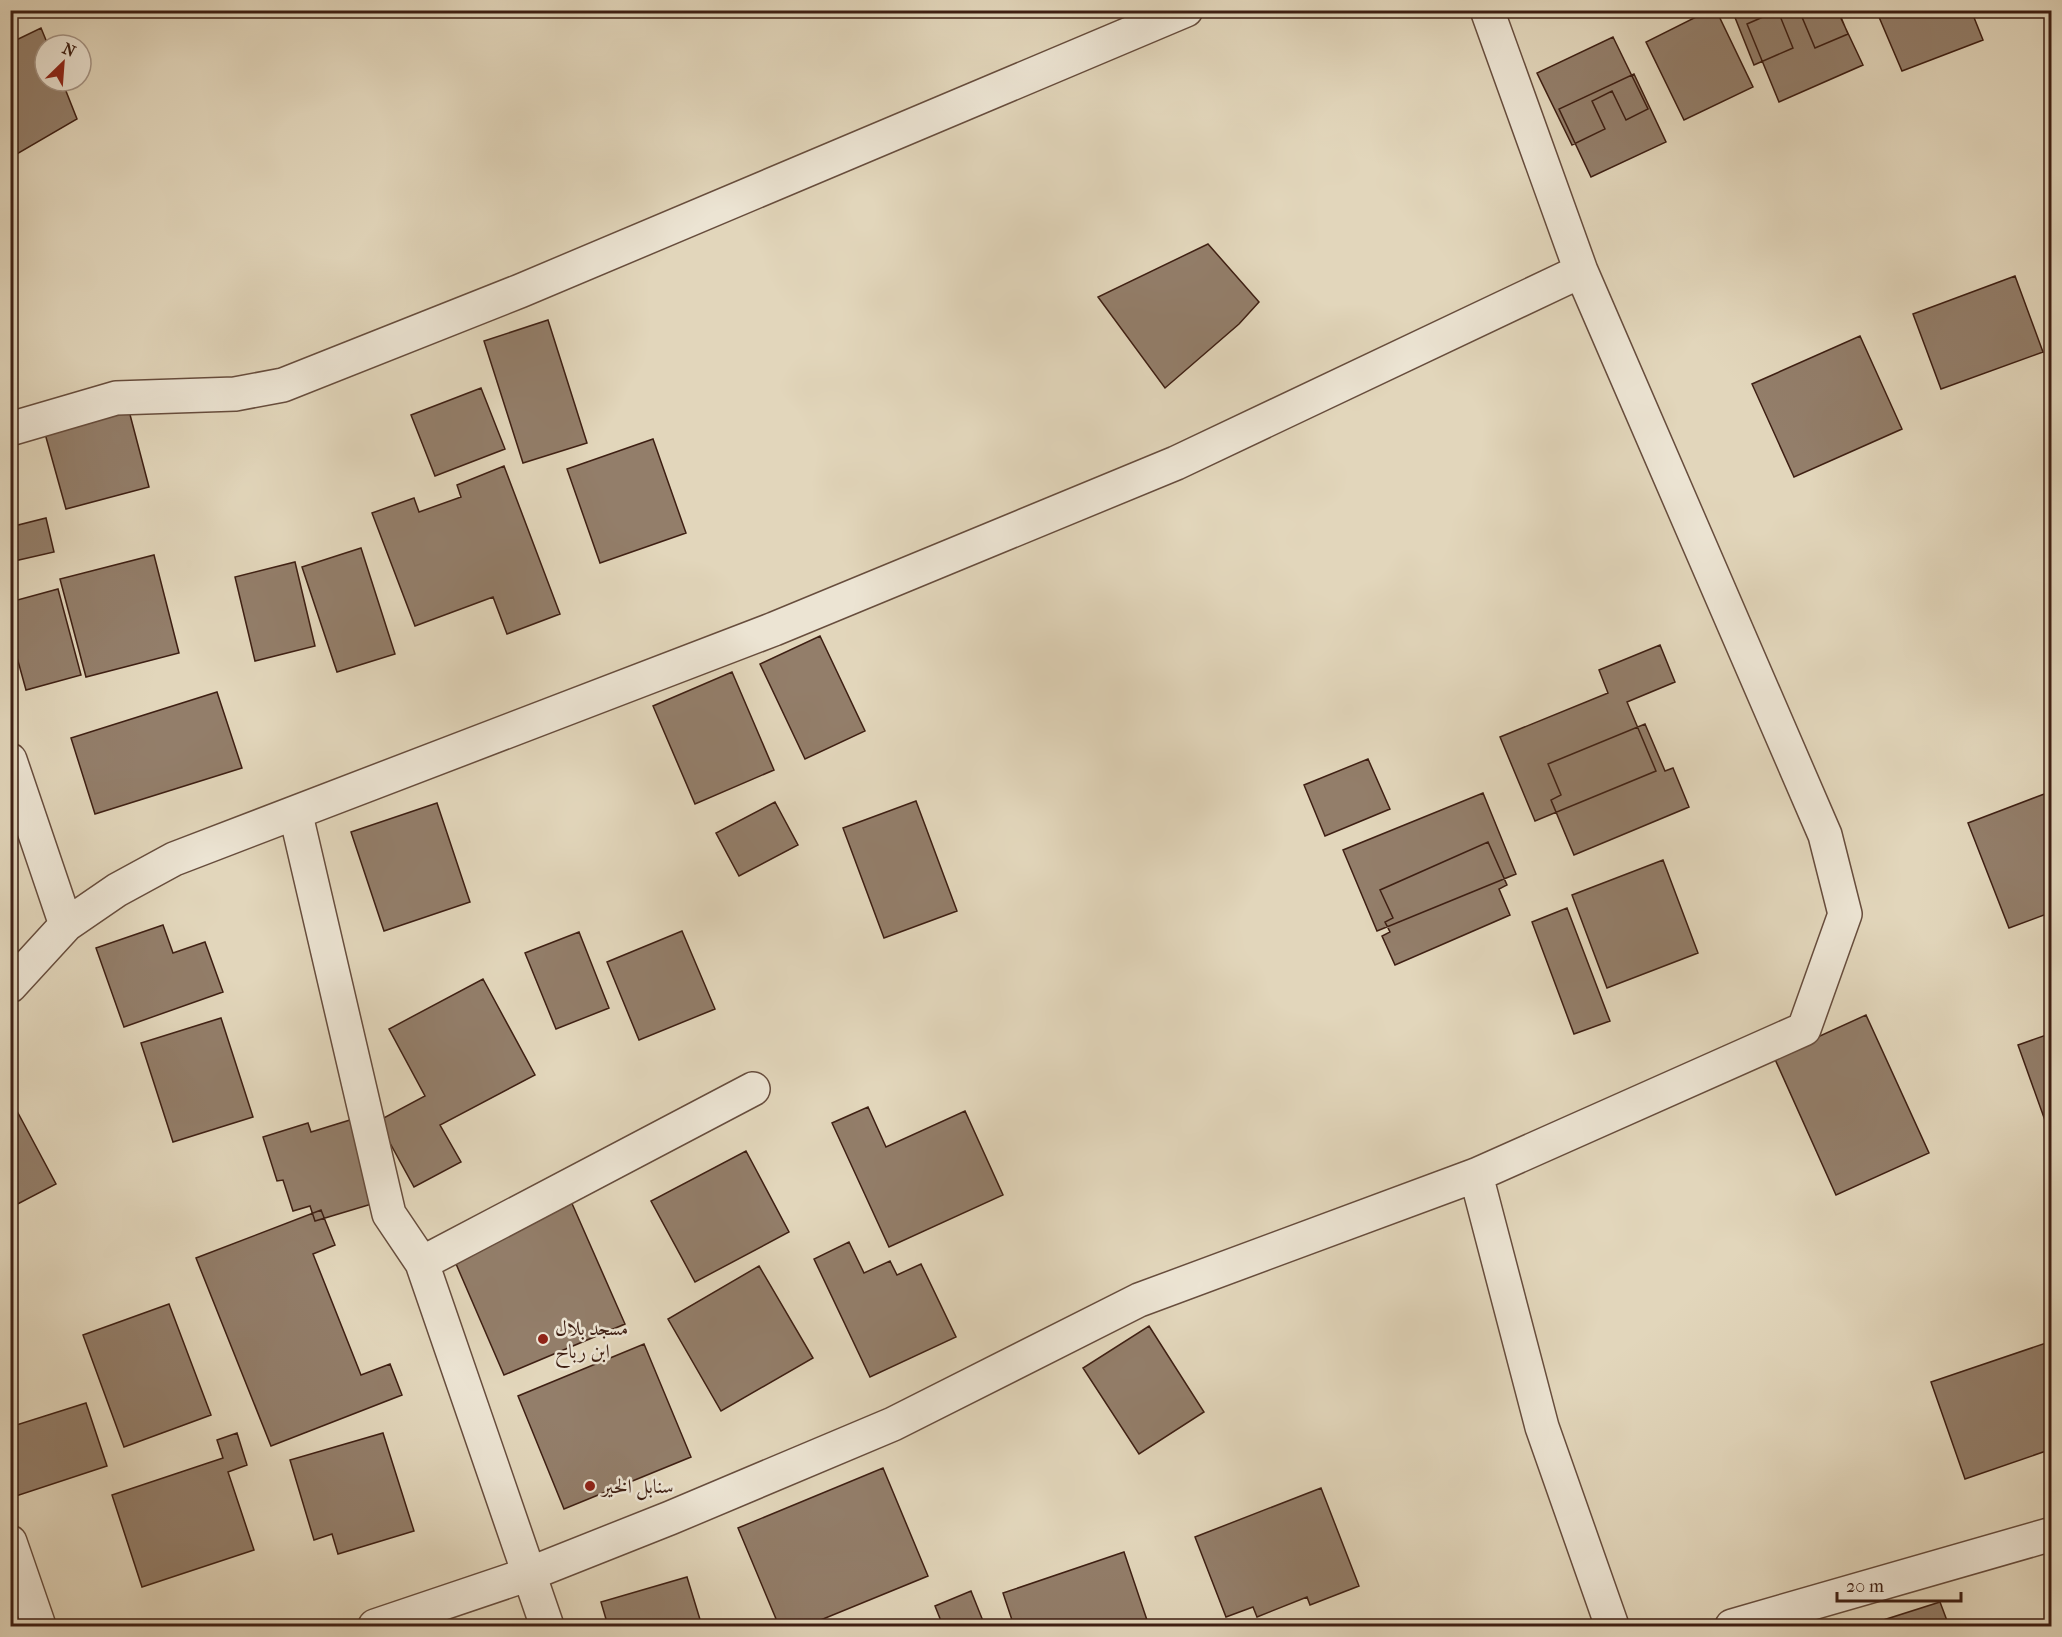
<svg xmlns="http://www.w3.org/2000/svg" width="2062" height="1637" viewBox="0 0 2062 1637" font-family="'IM FELL French Canon',Amiri,serif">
<rect width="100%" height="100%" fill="#e2d6bb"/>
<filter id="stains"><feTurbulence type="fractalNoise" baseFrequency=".00333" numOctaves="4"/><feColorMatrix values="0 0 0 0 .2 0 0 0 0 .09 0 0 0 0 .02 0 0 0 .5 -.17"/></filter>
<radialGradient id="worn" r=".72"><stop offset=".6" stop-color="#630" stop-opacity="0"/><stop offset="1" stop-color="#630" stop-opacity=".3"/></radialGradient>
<!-- building -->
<path fill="#937e6a" stroke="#3e1f13" stroke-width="1.5" d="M1710,10H1716L1753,87L1684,120L1646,42Z
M1732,10H1794L1780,16L1793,48L1754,65Z
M1779,10H1837L1863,65L1779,102L1747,24Z
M1799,10H1838L1848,34L1815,48Z
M1876,10H1971L1983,40L1902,71Z
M41,28L48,45H45V81H62L77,119L10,158V43Z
M1613,37L1648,109L1626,120L1612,91L1592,101L1605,129L1572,145L1537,73Z
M1634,74L1666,142L1591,177L1559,109Z
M1208,244L1259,302L1239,324L1165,388L1098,297Z
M2015,276L2043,352L1941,389L1913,314Z
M548,320L587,443L523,463L484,341Z
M1860,336L1902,429L1794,477L1752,384Z
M481,388L505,449L435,476L411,415Z
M128,407L149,487L66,509L44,430Z
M653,439L686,533L600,563L567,469Z
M504,466L560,614L507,634L493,597L415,626L372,513L414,498L419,512L461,497L457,485Z
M10,512L14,526L46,518L54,552L10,562Z
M361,548L395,654L337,672L302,567Z
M154,555L179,653L86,677L60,579Z
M295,562L315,646L255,661L235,577Z
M58,589L81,675L26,690L10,632V602Z
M820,636L865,731L805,759L760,664Z
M1660,645L1675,682L1627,702L1656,771L1535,821L1500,737L1608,693L1599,670Z
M732,672L774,770L695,804L653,706Z
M217,692L242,768L95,814L71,738Z
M1645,724L1665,771L1673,768L1689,807L1574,855L1551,800L1561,795L1548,764Z
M1368,759L1390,809L1325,836L1304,785Z
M2052,791V912L2009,928L1968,823Z
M1483,793L1516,874L1377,931L1343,850Z
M916,801L957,911L884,938L843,828Z
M775,802L798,845L739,876L716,833Z
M437,803L470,902L384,931L351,832Z
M1488,842L1507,885L1499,889L1510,915L1395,965L1382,936L1390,932L1385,922L1393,918L1380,890Z
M1663,860L1698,953L1607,988L1572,895Z
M1567,908L1610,1021L1574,1034L1532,922Z
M163,925L173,953L205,942L223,992L124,1027L96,948Z
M682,931L715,1009L639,1040L607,962Z
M579,932L609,1008L556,1029L525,953Z
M483,979L535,1075L440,1125L461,1162L414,1187L378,1121L425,1096L389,1029Z
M1866,1015L1929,1153L1836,1195L1774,1057Z
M221,1018L253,1117L173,1142L141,1043Z
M2052,1033V1140L2018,1045Z
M10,1098L56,1184L10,1208Z
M868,1107L886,1147L965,1111L1003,1195L889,1247L832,1123Z
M350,1120L375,1203L315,1221L310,1206L293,1211L283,1180L277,1181L263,1137L308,1123L311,1132Z
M746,1151L789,1232L695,1282L651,1201Z
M570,1199L625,1324L504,1375L450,1250Z
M321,1210L335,1245L313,1254L361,1375L390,1364L402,1395L271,1446L196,1258Z
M849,1242L864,1273L890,1261L897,1275L921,1264L956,1337L870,1377L814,1259Z
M759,1266L813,1358L721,1411L668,1319Z
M169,1304L211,1415L124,1447L83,1335Z
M1149,1326L1204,1412L1139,1454L1083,1368Z
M2052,1341V1449L1965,1479L1931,1382Z
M644,1344L691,1457L564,1509L518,1396Z
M86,1403L107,1466L10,1498V1427Z
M237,1433L247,1465L228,1472L254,1550L142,1587L112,1495L223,1458L217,1440Z
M383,1433L414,1531L338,1554L332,1534L314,1540L290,1460Z
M883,1468L928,1576L806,1626H779L738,1528Z
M1321,1488L1359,1586L1310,1605L1307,1597L1257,1617L1253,1607L1226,1617L1195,1537Z
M1124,1552L1149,1626H1014L1003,1593Z
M687,1577L702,1626H608L601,1602Z
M971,1591L985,1626H943L935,1606Z
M1940,1602L1949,1626H1876L1874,1623Z"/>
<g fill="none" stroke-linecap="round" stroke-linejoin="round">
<defs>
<path id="street" d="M10,429L116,398L235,394L283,385L520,291L1186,10
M10,760L66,925
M296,815L389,1214L422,1263L547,1626
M10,986L66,925L117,890L174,859L774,629L1176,463L1581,271L1487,10
M1476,1175L1542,1427L1612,1626
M422,1263L753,1089
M10,1542L39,1626
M375,1626L529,1574L670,1518L893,1424L1139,1300L1476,1175L1804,1029L1845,914L1825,835L1581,271
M1732,1626L2052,1534"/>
</defs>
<!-- street casing -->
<use href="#street" stroke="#674d3d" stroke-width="36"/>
<!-- street -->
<use href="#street" stroke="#ece4d3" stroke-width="33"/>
</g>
<!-- markers -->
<g fill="#8f2418" stroke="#ece4d3" stroke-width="2">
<circle cx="543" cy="1339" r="6"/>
<circle cx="590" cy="1486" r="6"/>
</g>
<g text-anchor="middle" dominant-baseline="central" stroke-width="5" stroke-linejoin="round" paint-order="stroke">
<!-- poi labels -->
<g font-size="20" fill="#3e1f13" stroke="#ece4d3" text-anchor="start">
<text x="555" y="1328">مسجد بلال<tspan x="555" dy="23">ابن رباح</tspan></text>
<text x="602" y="1486">سنابل الخير</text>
</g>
</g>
<!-- margin -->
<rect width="2062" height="1637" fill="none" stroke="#e2d6bb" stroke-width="36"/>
<rect x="12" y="12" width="2038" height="1613" fill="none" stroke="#3e1f13" stroke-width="3"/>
<rect x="18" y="18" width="2026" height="1601" fill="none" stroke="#3e1f13" stroke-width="1.5"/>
<!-- north arrow -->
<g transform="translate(63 63) rotate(25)"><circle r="28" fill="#ece4d3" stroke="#a69586" stroke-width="1.5"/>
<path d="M0-4.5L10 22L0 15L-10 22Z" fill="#8f2418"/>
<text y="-9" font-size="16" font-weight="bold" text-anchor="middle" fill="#3e1f13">N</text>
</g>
<!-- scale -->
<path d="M1837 1592v9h124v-9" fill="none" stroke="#3e1f13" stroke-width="3"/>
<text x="1846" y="1592" font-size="18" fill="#3e1f13" stroke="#ece4d3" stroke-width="4.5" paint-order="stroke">20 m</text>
<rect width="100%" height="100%" filter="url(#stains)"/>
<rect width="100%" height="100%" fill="url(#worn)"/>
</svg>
